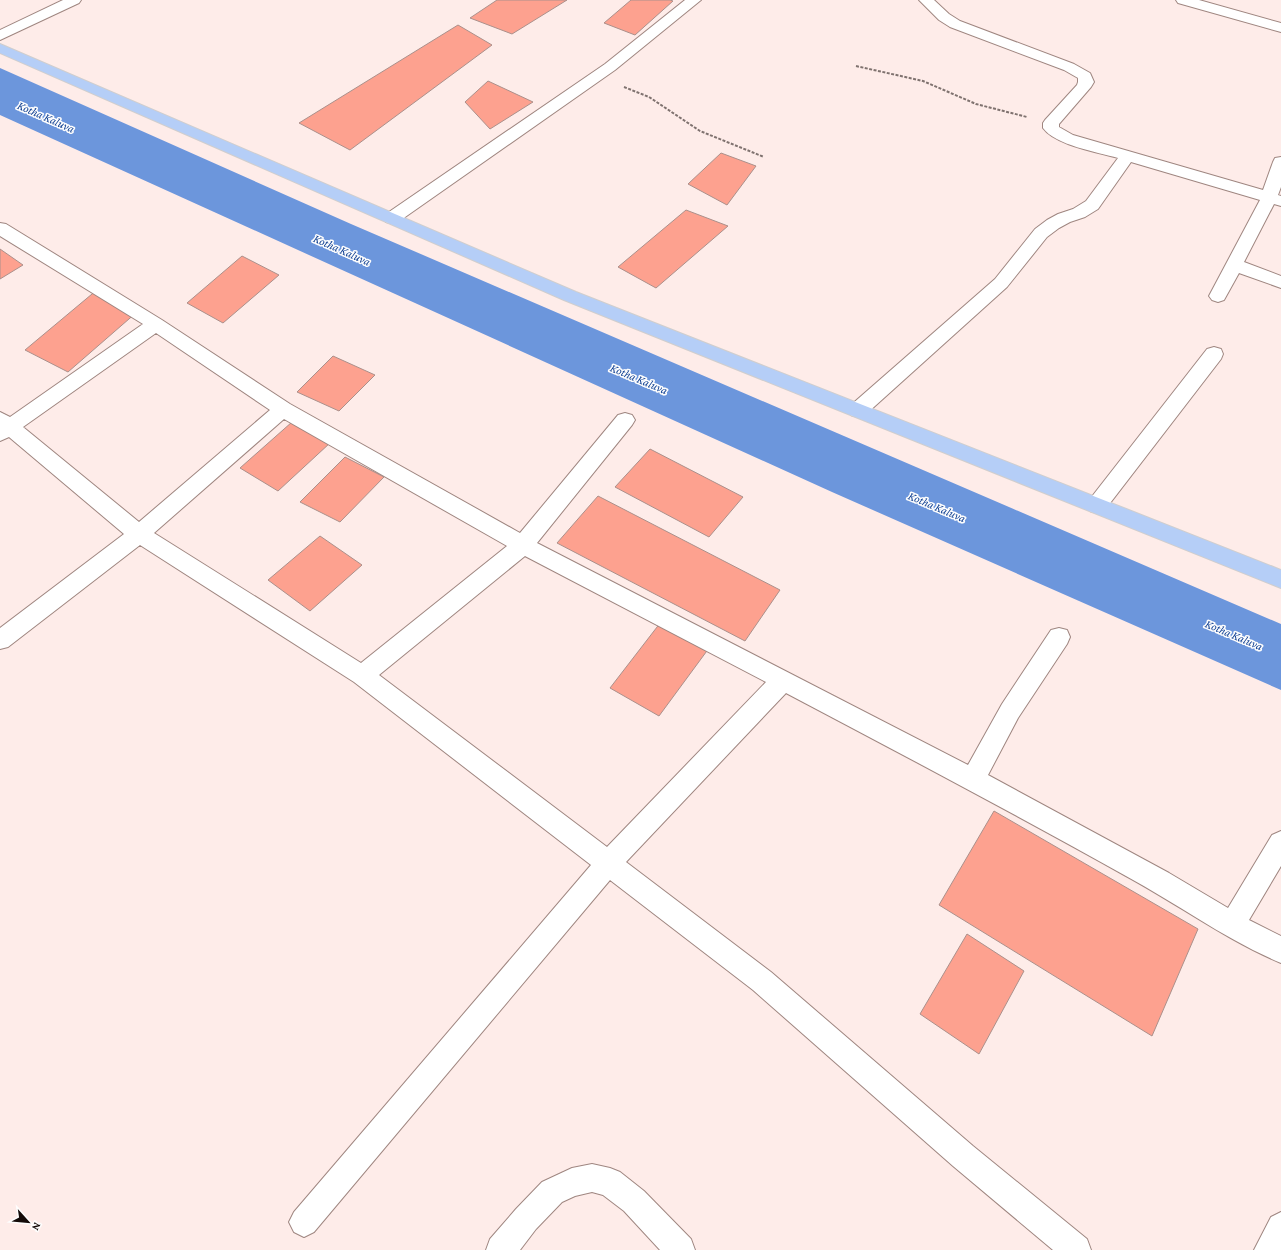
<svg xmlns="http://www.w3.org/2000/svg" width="1281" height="1250" viewBox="0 0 1281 1250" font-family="'Crimson Pro',serif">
<rect width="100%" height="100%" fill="#feece9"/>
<!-- water -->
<path fill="#6c96dc" d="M0,68L351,224L1281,624V690L832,492L0,115Z"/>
<!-- building -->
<path fill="#fda18f" stroke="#ab908b" d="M497,0H567L512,34L470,18Z
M631,0H670L673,1L635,35L604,23Z
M458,25L492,45L350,150L299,123Z
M488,81L533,102L490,129L465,102Z
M721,153L756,166L727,205L688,184Z
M686,210L728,226L656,288L618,267Z
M0,249L23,265L0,279Z
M242,256L279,275L223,323L187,303Z
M98,289L137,312L68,372L25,350Z
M333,356L375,375L339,411L297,392Z
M292,422L330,443L278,491L240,468Z
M650,449L743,497L709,537L615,487Z
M345,457L384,477L340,522L300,502Z
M598,496L780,590L745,641L557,543Z
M320,536L362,565L310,611L268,580Z
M664,618L712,644L659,716L610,688Z
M994,811L1198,929L1152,1036L939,905Z
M967,934L1024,971L979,1054L920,1014Z"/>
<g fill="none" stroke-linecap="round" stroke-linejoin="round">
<defs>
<path id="minor" d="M63,0H81L79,3L0,40V30Z
M685,0H701L615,70L398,222L392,223L386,222L384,218L386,214L605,64Z
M919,0H934L949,14L960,21L1074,64L1090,73L1094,82L1091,87L1059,124V127L1073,135L1263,190L1273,162L1275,158L1281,157V187L1278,195L1281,196V206L1274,204L1244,262L1281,276V288L1239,273L1224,300L1218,302L1212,300L1209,296L1260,200L1131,162L1098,209L1085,217L1070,222L1059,228L1047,237L1007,287L865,415L858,417L851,415L848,410L851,405L995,279L1035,229L1047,220L1058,214L1073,209L1086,201L1118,158C1097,152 1055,145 1043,128V123L1045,120L1077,85L1078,82V78L1064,70L950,27L939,20Z
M1176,0H1199L1281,23V32L1178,3Z
M0,223L6,224L162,320L290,404L520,533L618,415L625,413L632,415L635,420L632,425L537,543L968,765L1002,704L1051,630L1059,628L1067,630L1070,637L1067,644L1018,718L988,775L1169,873L1228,908L1272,835L1281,831V866L1249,920L1281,936V963C1226,940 1178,904 1126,876C1013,813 900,753 786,693L626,862L771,972L973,1146L1087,1239L1091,1250H1053L953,1166L753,990L610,880L314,1232L304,1237L294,1232L289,1222L294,1212L591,865L354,682L140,545L8,647L0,649V628L124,534L9,437L0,441V412L10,417L143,324L0,236ZM156,333L270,410L139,522L23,427ZM284,419L507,546L361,663L154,533ZM525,556L766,682L607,847L379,675Z
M1214,347L1221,349L1223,354L1221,359L1104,511L1097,513L1090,511L1087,505L1090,499L1207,349Z
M592,1164L610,1168L620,1172L644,1191L691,1239L695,1250H660L624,1211L603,1195L592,1192L575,1196L562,1202L536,1229L520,1250H486L490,1239L516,1209L542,1182L572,1168Z
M1281,1212V1250H1254L1271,1217Z"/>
<path id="major" d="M0,44L576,292L1281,570V588L564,300L0,53Z"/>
</defs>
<!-- minor casing -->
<use href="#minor" stroke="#9f8680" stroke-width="2"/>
<!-- major casing -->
<use href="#major" stroke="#d0cece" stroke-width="2"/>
<!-- path -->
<path stroke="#7f726f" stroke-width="2" stroke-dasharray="3 1.5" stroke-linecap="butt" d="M856,66L923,81L976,104L1027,117
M624,87L649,97L700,131L764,157"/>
<!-- minor -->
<use href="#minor" fill="#fff" fill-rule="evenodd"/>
<!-- major -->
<use href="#major" fill="#b5cef7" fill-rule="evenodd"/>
</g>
<g text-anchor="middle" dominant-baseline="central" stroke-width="3" stroke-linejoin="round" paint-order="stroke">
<!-- water labels -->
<g font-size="12" font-style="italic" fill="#124294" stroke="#fefefe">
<text transform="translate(46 117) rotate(24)">Kotha Kaluva</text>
<text transform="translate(342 250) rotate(24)">Kotha Kaluva</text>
<text transform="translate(639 379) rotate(23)">Kotha Kaluva</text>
<text transform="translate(937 507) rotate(23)">Kotha Kaluva</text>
<text transform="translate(1234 635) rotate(23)">Kotha Kaluva</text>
</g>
</g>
<!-- north arrow -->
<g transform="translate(28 1222) rotate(117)" stroke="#fefefe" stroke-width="3" paint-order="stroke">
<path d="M0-3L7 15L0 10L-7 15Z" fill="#140b09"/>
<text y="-6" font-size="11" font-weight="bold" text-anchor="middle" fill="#140b09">N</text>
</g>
</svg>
